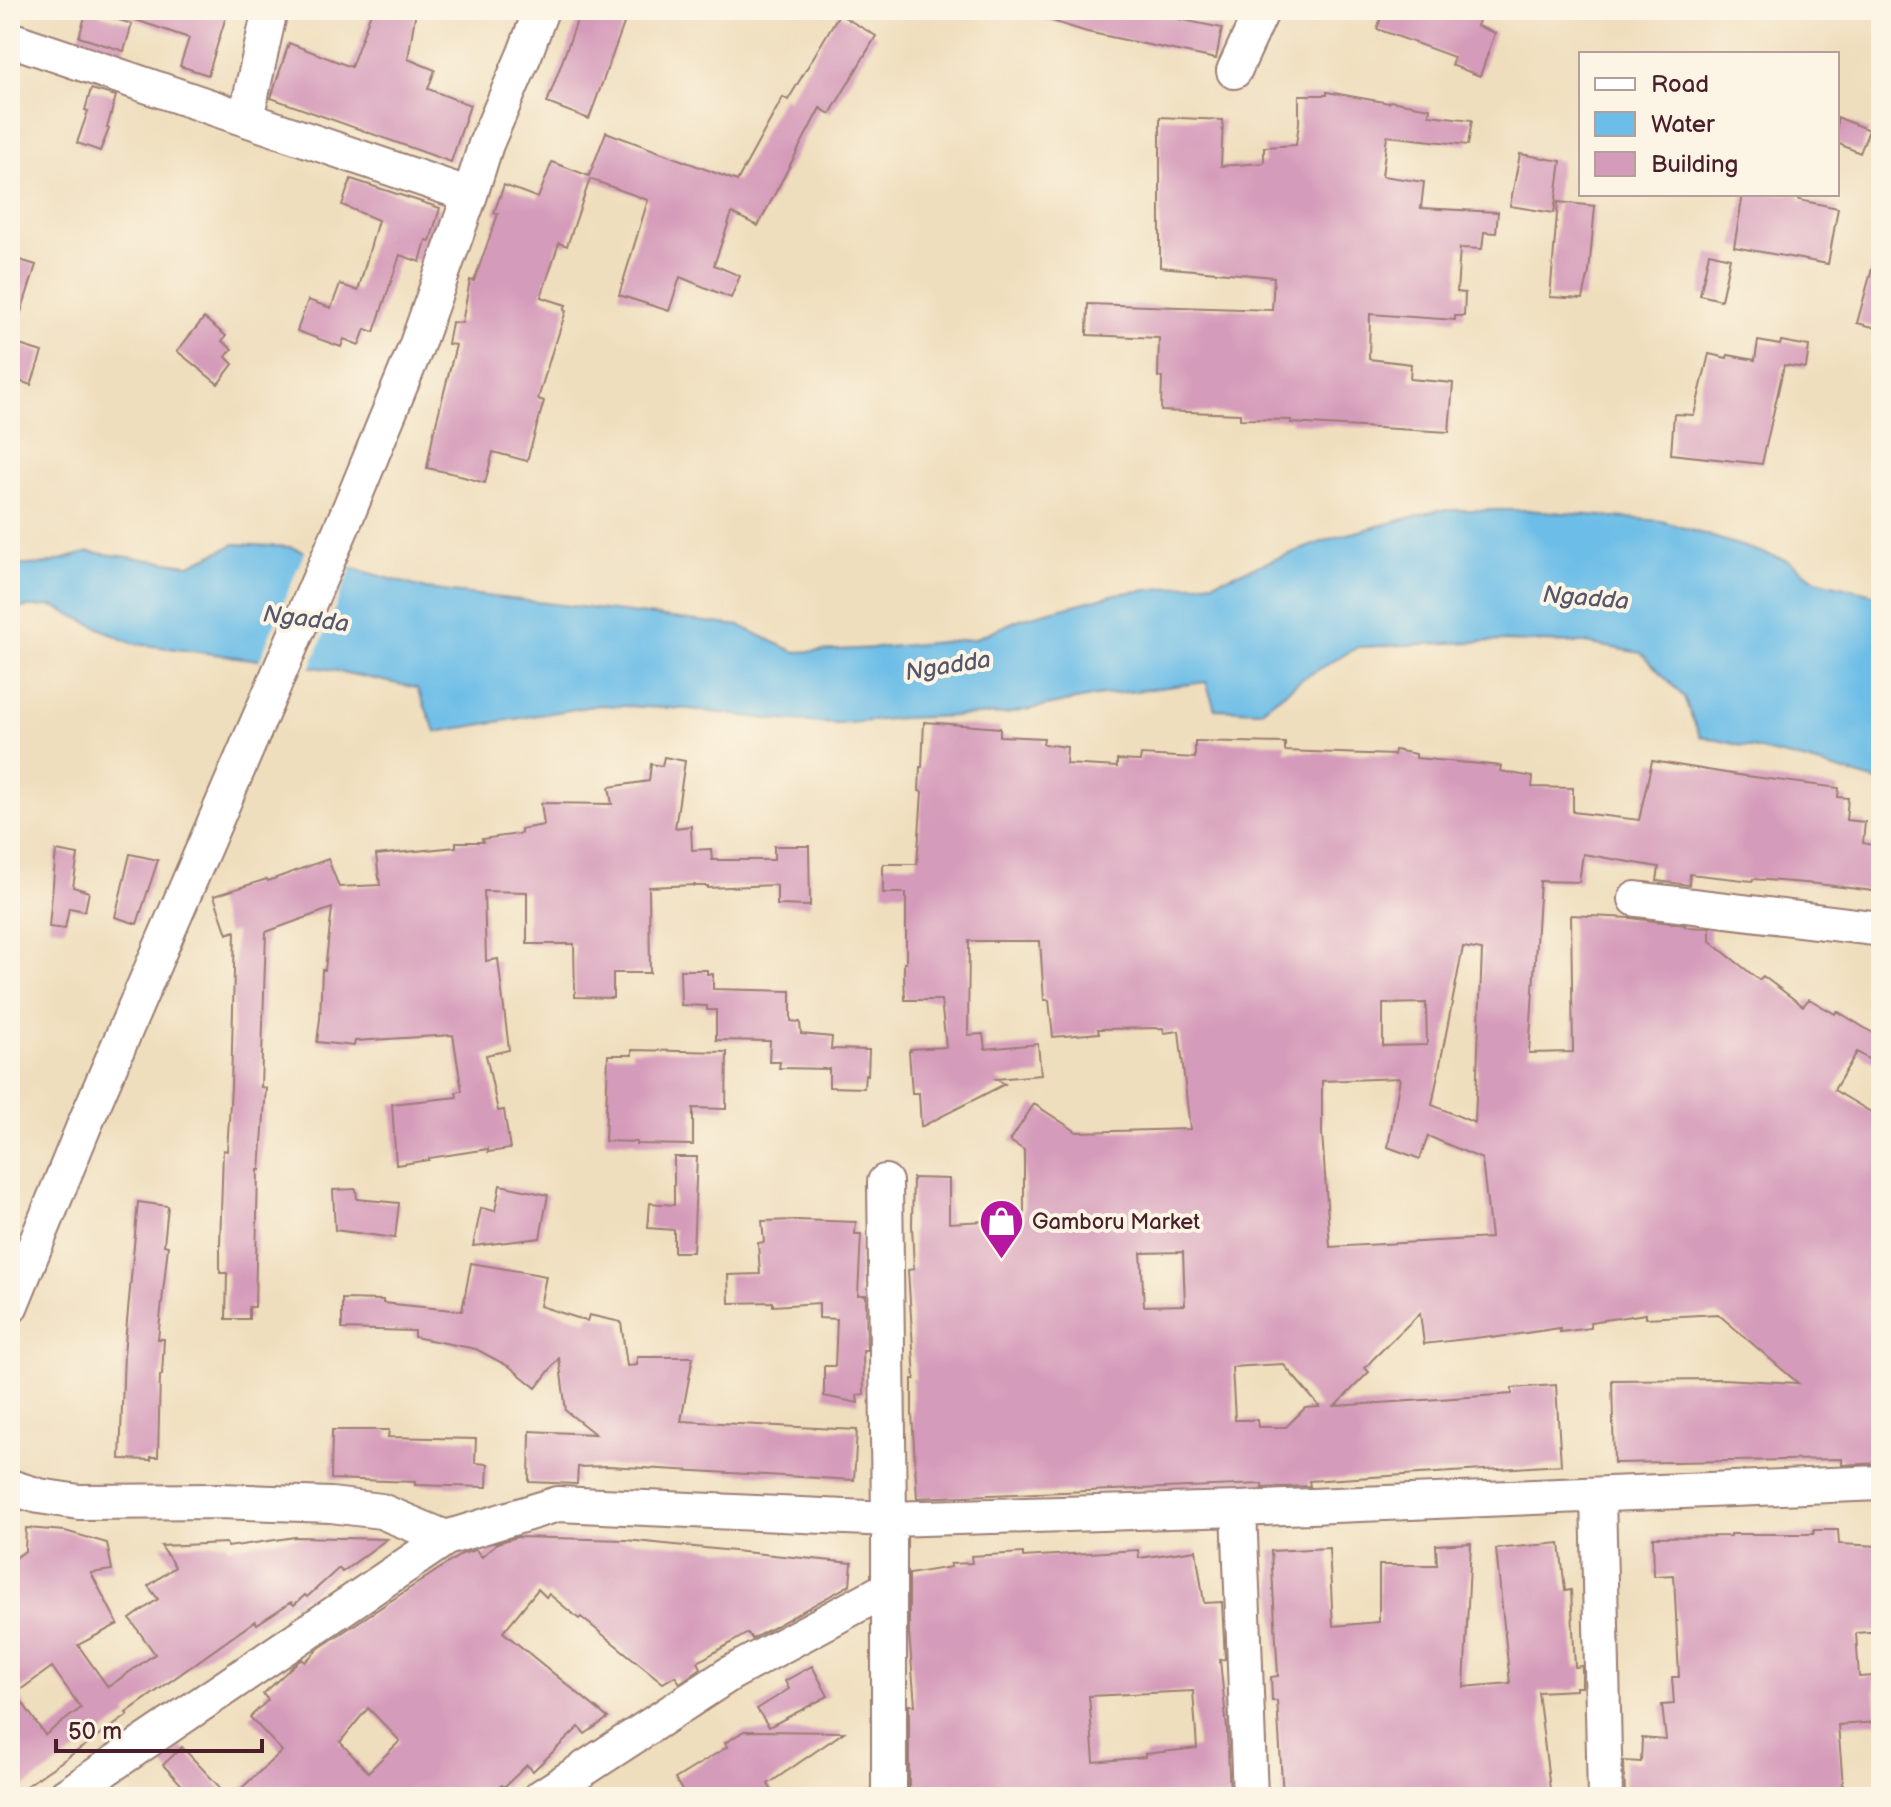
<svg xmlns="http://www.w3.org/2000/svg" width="1891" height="1807" viewBox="0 0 1891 1807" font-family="'Balsamiq Sans',sans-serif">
<rect width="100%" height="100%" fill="#fcf5e5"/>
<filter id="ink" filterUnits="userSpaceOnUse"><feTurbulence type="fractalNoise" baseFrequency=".0125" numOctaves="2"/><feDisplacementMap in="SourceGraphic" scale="16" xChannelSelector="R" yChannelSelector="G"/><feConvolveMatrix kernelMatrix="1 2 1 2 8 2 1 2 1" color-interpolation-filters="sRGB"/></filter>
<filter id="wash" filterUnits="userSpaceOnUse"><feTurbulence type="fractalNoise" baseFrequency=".006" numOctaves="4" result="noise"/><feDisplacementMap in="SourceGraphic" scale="32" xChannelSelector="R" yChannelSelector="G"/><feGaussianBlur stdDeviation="1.8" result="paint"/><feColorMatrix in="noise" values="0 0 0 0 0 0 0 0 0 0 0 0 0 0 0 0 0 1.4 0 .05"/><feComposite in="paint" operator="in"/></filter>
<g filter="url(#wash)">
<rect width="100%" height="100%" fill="#efdebd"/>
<!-- water -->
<path fill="#6cbde7" stroke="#5b6e89" stroke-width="2" d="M1439,510H1527L1662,521L1789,561L1816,580L1881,596V782L1803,760L1700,736L1683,696L1641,653L1585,643L1496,641L1358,647L1302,679L1260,711L1215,709L1206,682L1096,696L1006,714L902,718L838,724L767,719L690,709L600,705L436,732L417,688L327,669L131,643L53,606L10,608V566L46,564L89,552L190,565L235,544L290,547L359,570L426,589L740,626L795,652L877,648L974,639L1020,619L1116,594L1213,582L1333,538Z"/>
<!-- pier -->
<path fill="#efdebd" d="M306,548L353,564L309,671L258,664Z"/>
<g id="blocks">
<!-- building -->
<path fill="#d59bba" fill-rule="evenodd" d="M87,10L132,24L124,51L79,37Z
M119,10H228L208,75L180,66L189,38L118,14Z
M372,10H416L408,59L435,70L428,89L470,105L451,162L271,98L289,43L351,67Z
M581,10H629L589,119L547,103Z
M1033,10H1135L1222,28L1216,59L1087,32L1033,15Z
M1384,10H1483L1477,26L1495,33L1480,76L1451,65L1454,57L1377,29Z
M839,14L876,36L830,114L820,108L758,226L732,213L714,265L740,276L731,298L680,277L669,311L619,295L648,200L590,179L567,246L559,243L541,297L566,305L564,310L566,311L556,342H555L538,399L544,401L527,461L493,452L485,483L460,476V475L427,468L433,435L456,345L448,344L452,322L462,323L470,280L474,281L498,214L494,213L504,185L538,198L552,162L589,176L606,132L737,181L783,97L788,100Z
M91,89L116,96L107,128L109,129L100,151L77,143L88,111L85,110Z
M1327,92L1389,103L1390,101L1430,108L1429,115L1472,120L1468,145L1387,136L1382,176L1424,182L1421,208L1498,212L1496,233L1484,232L1482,249L1460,248L1457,292L1465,293L1464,316H1455V320L1370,314L1369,359L1411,364L1410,379L1453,383L1449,432L1291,423V420L1240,419V414L1161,411L1162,377H1158L1159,338L1087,335L1088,304L1272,310L1274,277L1160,267V117L1223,120L1221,166L1264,163V147L1296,145L1299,123V95H1327Z
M1837,117L1869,130L1860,153L1837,143Z
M1520,154L1561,161L1554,213L1510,206Z
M351,179L440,208L430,241L426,240L420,262L400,255L374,332L365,329L359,345L344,339L341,347L297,331L308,300L331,308L340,284L358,291L378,220L342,205Z
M1743,194H1800L1799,200L1838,208L1828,264L1734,247Z
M1558,202L1595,206L1589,272L1583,299L1550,297Z
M1709,253L1730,258L1721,300L1700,295Z
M10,257L36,265L15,331L10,330Z
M1874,261H1881V329L1857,323Z
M204,318L226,336L222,341L232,349L226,357L233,364L218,384L177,351Z
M1758,341L1780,345L1781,341L1809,346L1806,368L1784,365L1762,464L1671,454L1674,414L1694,415L1709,354L1727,358L1728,355L1755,360Z
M10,342L42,352L31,385L10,378Z
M924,722L1000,728V736L1044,738L1043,744L1067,747L1066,764L1117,767V760L1140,761L1141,755L1195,758V741L1285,743V751L1394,755L1395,750L1416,754V758L1501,766L1500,771L1533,777L1532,787L1573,788V812L1639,820L1652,761L1738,775L1839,788L1838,797L1848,798L1846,820L1865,822L1863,843L1881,847V892L1818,884L1753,879L1752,881L1690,874L1689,885L1657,881L1659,867L1583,854L1579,882L1540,881L1529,1053L1573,1052L1571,915L1631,918L1685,925V927L1710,928V941L1759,980L1763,976L1803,1006L1809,999L1835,1014L1837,1011L1881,1038V1067L1857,1052L1834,1090L1881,1118V1463L1842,1465V1459L1614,1463L1612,1380L1722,1379L1798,1383L1718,1314L1646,1318V1314L1590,1322L1591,1328L1560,1332V1328L1492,1338L1491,1336L1424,1344L1420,1313L1373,1359L1365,1368L1369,1372L1335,1406L1512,1394V1388L1556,1385L1561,1465L1309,1481L1310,1486L1262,1488V1484L917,1498L912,1413V1379H915L908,1270L914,1269L912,1225L913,1178L949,1179V1223L1024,1219V1150L1010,1141L1034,1104L1077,1132L1190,1129L1179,1031L1164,1033L1163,1028L1098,1029L1099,1033L1053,1037L1049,1000H1044L1040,941H969L968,1035L983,1034L985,1049L1038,1044L1041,1075L996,1079L1005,1084L921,1127L919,1093H912L909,1051H911L910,1049L946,1047L941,1000H905L904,976V963H906V893H883V864H917L922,792L919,791L920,767H922ZM1463,947L1482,950L1475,1123L1432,1105ZM1426,1003L1427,1045L1383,1046V1004ZM1400,1078L1388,1147L1420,1159L1428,1136L1482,1159L1491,1238L1330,1247L1322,1133V1081ZM1183,1252L1185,1305L1144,1306L1141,1253ZM1283,1364L1320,1407L1305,1408L1286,1427H1258L1257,1420H1235L1232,1367Z
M664,757L685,761L675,828L691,826L692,850L711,849L712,860H774V846H809L810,906L777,905V886L775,885L708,888V886H695V885L649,887L650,973H613V998L575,997L574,944H527V892L484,891L486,961L498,959L509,1050L486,1055L498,1111L504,1110L510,1149L488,1152V1149L429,1158V1160L396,1165L392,1104L457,1097L456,1092L462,1091L453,1035L355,1041L354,1046L317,1042L320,1019L322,970H325L332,908L266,932L261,1087L266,1088L260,1170H258L255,1307H249V1319H226L227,1273H220V1245L223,1150L227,1151L231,1087L235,931L227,934L214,896L267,879L268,881L328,859L339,887L380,885L376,855L456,847V842H483L482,839L518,834L521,833V829L544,825L541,803L612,804L609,787L649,781L651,764L662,766Z
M56,851L78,855L73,887L89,892L85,911L69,908L65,929L49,927Z
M130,854L158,860L137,924L115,917Z
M680,970H707V974H713V989L791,991V1021L800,1022L801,1034L832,1037L831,1049L869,1050L868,1075L865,1074L864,1088L829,1087V1069L779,1068L780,1062H769L770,1041L716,1040V1010H707V1006L681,1005Z
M632,1050L727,1052L726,1109L693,1108V1145L636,1144V1142L605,1141L608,1055H632Z
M674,1157H697L693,1252H674V1230L648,1228L650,1203L674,1205Z
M500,1185L548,1195L540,1238L473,1246L481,1208L495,1211Z
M356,1189L357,1199L399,1203L395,1238L335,1230L333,1190Z
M138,1202L168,1206L164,1245L168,1246L158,1339H164L162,1375H160L158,1457H151V1460L120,1459L124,1354Z
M797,1220L856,1222L855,1234H861L858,1295H866L867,1350H863L864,1394L857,1395L858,1403L824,1396V1366H835L837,1319L819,1318V1303L773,1306V1302L729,1303L728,1275L760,1274L758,1243L764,1242L762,1221Z
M471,1263L546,1276L540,1306L587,1321L589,1315L621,1322L627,1366L637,1365V1357H693L681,1421L857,1430L854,1480L608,1466L578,1467L577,1484L529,1482L530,1431L595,1434L566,1411L559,1358L536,1388L510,1367L476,1349L414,1337V1331L342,1329V1299L383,1300V1303L462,1311Z
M332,1430H389L388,1437L476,1439L475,1463L488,1464L487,1487L415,1485V1482L331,1479Z
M26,1528L65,1531L107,1543L112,1570L91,1573L118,1624L78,1645L108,1687L155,1654L130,1619L158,1599L148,1586L175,1567L161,1546L226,1543L228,1547L295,1537L387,1539L342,1572L339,1568L307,1597L305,1595L294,1605L291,1602L257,1624L255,1621L126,1713L128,1715L93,1740L10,1797V1562L25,1551ZM52,1667L81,1708L45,1735L16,1693Z
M1814,1530H1838L1839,1544L1881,1546V1631L1856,1633L1859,1677L1874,1676L1877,1722L1838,1725L1844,1797H1625L1624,1761L1641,1762L1642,1738L1666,1740L1662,1705L1674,1704L1672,1677H1679L1674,1575L1654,1576L1653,1537L1730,1536V1534H1814Z
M517,1537L626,1540L852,1563L850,1585L752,1639L748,1633L698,1662L701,1668L680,1683L675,1676L663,1683L581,1617L579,1619L549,1594L546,1597L538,1589L503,1632L608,1718L585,1734L579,1727L533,1771L527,1765L504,1787L502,1785L485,1797H232L282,1751L250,1717L268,1700L263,1694L293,1666L302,1659L305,1662L319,1648L462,1554L476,1550L482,1557L497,1543ZM368,1708L400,1741L368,1772L340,1742Z
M1471,1543L1464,1687L1510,1683L1496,1549L1560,1543L1565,1591L1571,1590L1575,1667L1582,1666V1687H1576V1690L1538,1692L1551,1797H1283L1277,1701H1272L1271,1677L1278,1676L1271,1551L1329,1548L1333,1626L1379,1622V1565H1437L1436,1545Z
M1138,1550L1139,1558L1196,1550L1204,1603L1222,1602L1225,1659L1220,1660L1227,1729L1230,1797H952V1795L909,1797V1705H915L909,1633V1574L951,1567L950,1564L972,1563L971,1556L1023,1553V1557ZM1193,1691L1197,1748L1145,1754V1757L1094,1762L1089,1696Z
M812,1666L828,1696L769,1727L757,1709L789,1689L785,1681Z
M744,1731L844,1732L768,1784L776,1797H686L675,1779L727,1747L725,1743Z
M182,1747L229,1797H193L163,1765Z"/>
</g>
</g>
<g filter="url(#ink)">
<use href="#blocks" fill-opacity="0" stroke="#9c7e74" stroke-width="2"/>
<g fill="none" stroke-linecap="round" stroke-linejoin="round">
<defs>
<path id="street" d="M10,39L470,195
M1234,71L1262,10
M246,118L270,10
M1636,899L1881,929
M885,1182L889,1519V1797
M10,1307L84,1126L347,515L416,347L470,195L486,144L525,53L541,10
M10,1487L39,1496L79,1502L220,1501L331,1505L381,1511L446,1538
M1598,1495L1605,1797
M1239,1509L1250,1797
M64,1797L446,1538L558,1504L889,1519L1239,1509L1881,1483
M541,1797L731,1673L889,1588"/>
</defs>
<!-- street casing -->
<use href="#street" stroke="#9c7e74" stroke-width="38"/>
<!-- street -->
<use href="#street" stroke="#fff" stroke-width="34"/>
</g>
</g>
<!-- icons -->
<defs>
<symbol id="shop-pin" viewBox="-11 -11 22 30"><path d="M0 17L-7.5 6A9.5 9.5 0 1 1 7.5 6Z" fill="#b5179e" stroke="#fcf5e5"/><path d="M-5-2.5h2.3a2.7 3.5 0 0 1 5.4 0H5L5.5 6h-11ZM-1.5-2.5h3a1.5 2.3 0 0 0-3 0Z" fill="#fff"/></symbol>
</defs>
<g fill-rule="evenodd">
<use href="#shop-pin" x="976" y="1196" width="51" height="69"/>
</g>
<g text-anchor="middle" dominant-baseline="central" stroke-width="8" stroke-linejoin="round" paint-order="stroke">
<!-- poi labels -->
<g font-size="22" fill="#4a1f2b" stroke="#fcf5e5" text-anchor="start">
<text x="1032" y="1222">Gamboru Market</text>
</g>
<!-- water labels -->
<g font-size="24" font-style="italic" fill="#56566d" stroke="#fcf5e5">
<text transform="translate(1586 598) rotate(5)">Ngadda</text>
<text transform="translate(306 619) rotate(7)">Ngadda</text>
<text transform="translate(948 666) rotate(-9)">Ngadda</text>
</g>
</g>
<!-- margin -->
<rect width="1891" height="1807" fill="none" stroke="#fcf5e5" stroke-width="40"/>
<!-- legend -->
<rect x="1579" y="52" width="260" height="144" fill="#fcf5e5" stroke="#b59f9b" stroke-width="2"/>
<rect x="1595" y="78" width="40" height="12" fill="#ffffff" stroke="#b59f9b" stroke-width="2"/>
<text x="1651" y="92" font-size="24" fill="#4a1f2b">Road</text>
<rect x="1595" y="112" width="40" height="24" fill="#6cbde7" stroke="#b59f9b" stroke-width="2"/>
<text x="1651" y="132" font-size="24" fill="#4a1f2b">Water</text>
<rect x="1595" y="152" width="40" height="24" fill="#d59bba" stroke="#b59f9b" stroke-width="2"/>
<text x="1651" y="172" font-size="24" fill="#4a1f2b">Building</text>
<!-- scale -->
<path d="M56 1739v12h206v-12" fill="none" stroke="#4a1f2b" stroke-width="4"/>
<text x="68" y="1739" font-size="24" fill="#4a1f2b" stroke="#fcf5e5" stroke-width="6" paint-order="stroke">50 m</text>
</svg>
